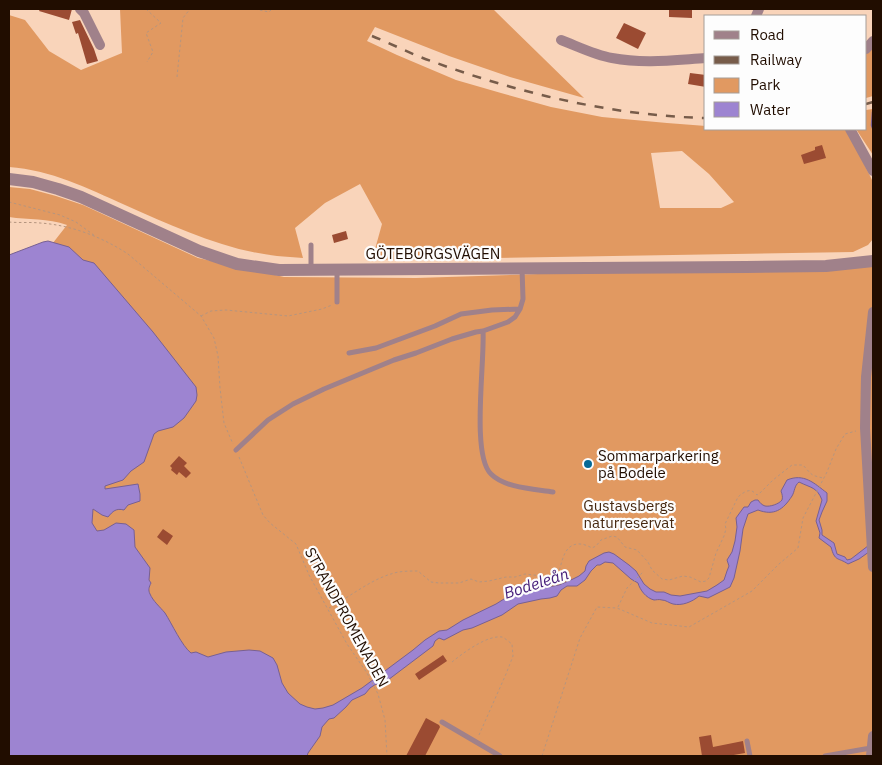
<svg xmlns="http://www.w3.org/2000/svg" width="882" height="765" viewBox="0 0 882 765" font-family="'IBM Plex Sans',sans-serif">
<rect width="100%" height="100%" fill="#f9d4ba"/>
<!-- green -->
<path fill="#e19961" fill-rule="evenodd" d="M120,9H493L584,98L510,77L449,56L375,27L367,41L397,55L456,80L501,93L551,107L602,117L667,123L706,126V129H847L873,182V239L868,245L853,252L372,260L382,224L360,184L325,203L295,228L303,258C295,257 285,257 277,256C223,250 173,226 125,205C87,188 51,170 9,167V15L25,20L49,51L81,70L122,53ZM682,151L709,174L734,202L721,208H660L651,153Z
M873,43V96L866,98V53Z
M873,109V155L856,129H866V110Z
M9,187L30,189L56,196L83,205L198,258L284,277L416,278L873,263V756H9V299L67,225C48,218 28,220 9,217Z"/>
<!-- water -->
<path fill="#9d84d1" stroke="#786092" d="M48,241L69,247L83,260L94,263L153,332L196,387L197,395L196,401L184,418L173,427L158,431L154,434L144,462L131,471L123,480L105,486V489L138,484L140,494V501L128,505L124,510C116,508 113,511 108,517L102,515L93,509L92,523L97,531L104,530L116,523L126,524L134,530L135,547L150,568L149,580L151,583C149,587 148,590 150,594C153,601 160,607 165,613C172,624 182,646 191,653L196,652L208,657L226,652L249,650L260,651L273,658L277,665L282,683L288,693L300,704L307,707L315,709L323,708L333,705L362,688L413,650L425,640L439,631L447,630L463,620L496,604L504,599L543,588L559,585L573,579L579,576L585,571L586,566L589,561L604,553L609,552L614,554L629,565L636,571L644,584L650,589L656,592H664L671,595L680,596L707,591L717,585L724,580L727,571L729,566L727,560L732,552L735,541L737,527L736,518L744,507H748L751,502L755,500H758C760,503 762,505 765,506C770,507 779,504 782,500C783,497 782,494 781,491L787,480C804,473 814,483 827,493V501L822,512L819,520L822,530V535L834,543L837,554L845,557L847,560L851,559L873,542V549L859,559L848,564C838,557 835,562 831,547L819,538L820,533L816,521L822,500C817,487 811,488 799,482C794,486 795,491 792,496C783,510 774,516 758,510L748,514L743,529L740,551L734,578L730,587L708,598L699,596C692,602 682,606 673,604C669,603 666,600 662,600C659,599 656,600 654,600C646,598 640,590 638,583L631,579L613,563L605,562L600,565H597L591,571L585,580L577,586H567L561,590L557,596L550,598L541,599L518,604L502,615L472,628L463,630L444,640L439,638L435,641L433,646L380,686L376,684L370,688L365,694L352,700L346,707L334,718L329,719L322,727L320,736L308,753L307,756H9V255L43,242Z"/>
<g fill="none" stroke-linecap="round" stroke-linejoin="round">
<!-- stream -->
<path stroke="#786092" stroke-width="2.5" d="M873,112L872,125L873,128"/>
</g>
<!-- building -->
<path fill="#9b4b32" d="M40,9H72L69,20L39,11Z
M669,9H692V18L669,17Z
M80,20L94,49L98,61L87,64L78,33L76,34L72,22Z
M624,23L646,33L638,49L616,38Z
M690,73L706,75V87L688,84Z
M822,145L826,158L804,164L801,155L815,150V147Z
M346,231L348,239L334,243L332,235Z
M179,456L187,463L184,466L191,473L186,478L179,472L177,475L171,470L172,468L170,466Z
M163,529L173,536L167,545L157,537Z
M443,655L447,661L419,680L415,674Z
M426,718L439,725L440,727L425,756H406Z
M711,735L713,747L743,741L745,753L728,756H702L699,737Z"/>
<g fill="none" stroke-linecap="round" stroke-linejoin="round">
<!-- path -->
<path stroke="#b5957f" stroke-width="1" stroke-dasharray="2.5 2.5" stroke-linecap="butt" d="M146,9L161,23L146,33L153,52L147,62
M255,9L269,12L272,9
M177,77L183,18L190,9
M9,202L60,215L76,222L95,236
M9,222C19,223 30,222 40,223C71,225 102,237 128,254L201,316L214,338L218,356L220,388L224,423L233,444
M201,316L211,311L226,310L288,316L322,309L332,305
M239,457L263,515L270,523L296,544L309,575L347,644L367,673L378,694L385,720L387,756
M618,607L627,588L644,571
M329,608C348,598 370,580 391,574C399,571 409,571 418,571L431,582L439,583H459L471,579L479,582L489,581L506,577H515L525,574L542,576L553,582C555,579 557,578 558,575C562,564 563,543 580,544C584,544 588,546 592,548L596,546L601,540L612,536L617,537L625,547L637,550L648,562L652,570L662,579L669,580L683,576L690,577L701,582L706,581L709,578L716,553L724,536L726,529L725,524L738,497C741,494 748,489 752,491C754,492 756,494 757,495L760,493L773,480L792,465H803C812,475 810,475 823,478
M452,662C463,653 487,635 502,637C505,638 509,642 512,644L513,656L506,674L479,735
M542,756L580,638L597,607L617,608L652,623L689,627L752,591L779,564L798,548L803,518L827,472L836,449L845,434L856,431"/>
<!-- service -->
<path stroke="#a0818a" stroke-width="5" d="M311,245V269
M337,302V270
M483,331C485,361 471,455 491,474C505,488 534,489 553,492
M349,353L376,348L435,326L461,314L492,310L520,309
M236,450L268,420L293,404L324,389L394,360L416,353L452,339L476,332L483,331L508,322L515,317L520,309L523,299L522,268
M442,722L500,756
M747,741L750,756
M825,756L865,749L872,748"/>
<!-- minor -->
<path stroke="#a0818a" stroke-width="10" d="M80,9L84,13L100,45
M756,16L759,9
M561,40C577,46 595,55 612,58C644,64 674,60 706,58
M866,49L873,41
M850,129L873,171
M873,312L866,377L865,428L873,567
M871,756L873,736"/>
<!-- tertiary -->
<path stroke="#a0818a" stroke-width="12" d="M9,179L33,182L58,189L81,197L199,251L237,264L279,270L746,267L826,266L873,261"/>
<!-- rail -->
<path stroke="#775c4a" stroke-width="2.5" stroke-dasharray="9 9" stroke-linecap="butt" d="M372,36C392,44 411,54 431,61C518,93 614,116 706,118
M866,104L873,102"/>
</g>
<!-- markers -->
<circle fill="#046997" stroke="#fdfdfd" stroke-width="2" cx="588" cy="464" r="5"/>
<g text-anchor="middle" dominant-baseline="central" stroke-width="4.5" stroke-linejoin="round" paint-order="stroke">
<!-- street labels -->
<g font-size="15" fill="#210d00" stroke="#fdfdfd">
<text x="433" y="253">GÖTEBORGSVÄGEN</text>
<text transform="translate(347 617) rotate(61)">STRANDPROMENADEN</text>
</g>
<!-- poi labels -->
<g font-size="15" fill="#210d00" stroke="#fdfdfd" text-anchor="start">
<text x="598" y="455">Sommarparkering<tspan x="598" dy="17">på Bodele</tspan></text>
</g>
<!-- park labels -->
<g font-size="15" fill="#462810" stroke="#fdfdfd">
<text x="629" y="505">Gustavsbergs<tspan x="629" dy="17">naturreservat</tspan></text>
</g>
<!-- water labels -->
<g font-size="16" font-style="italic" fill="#47207b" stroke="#fdfdfd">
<text transform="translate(536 583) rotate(-18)">Bodeleån</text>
</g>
</g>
<!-- border -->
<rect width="882" height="765" fill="none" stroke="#210d00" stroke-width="20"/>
<!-- legend -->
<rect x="704" y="15" width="162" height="115" fill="#fdfdfd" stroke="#a59d98"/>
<rect x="714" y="31" width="25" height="8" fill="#a0818a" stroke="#a59d98"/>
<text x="750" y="40" font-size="15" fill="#210d00">Road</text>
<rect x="714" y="56" width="25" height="8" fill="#775c4a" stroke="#a59d98"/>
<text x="750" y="65" font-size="15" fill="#210d00">Railway</text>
<rect x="714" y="78" width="25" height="15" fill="#e19961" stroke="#a59d98"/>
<text x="750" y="90" font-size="15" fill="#210d00">Park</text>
<rect x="714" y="102" width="25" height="15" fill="#9d84d1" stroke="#a59d98"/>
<text x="750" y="115" font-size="15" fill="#210d00">Water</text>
</svg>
